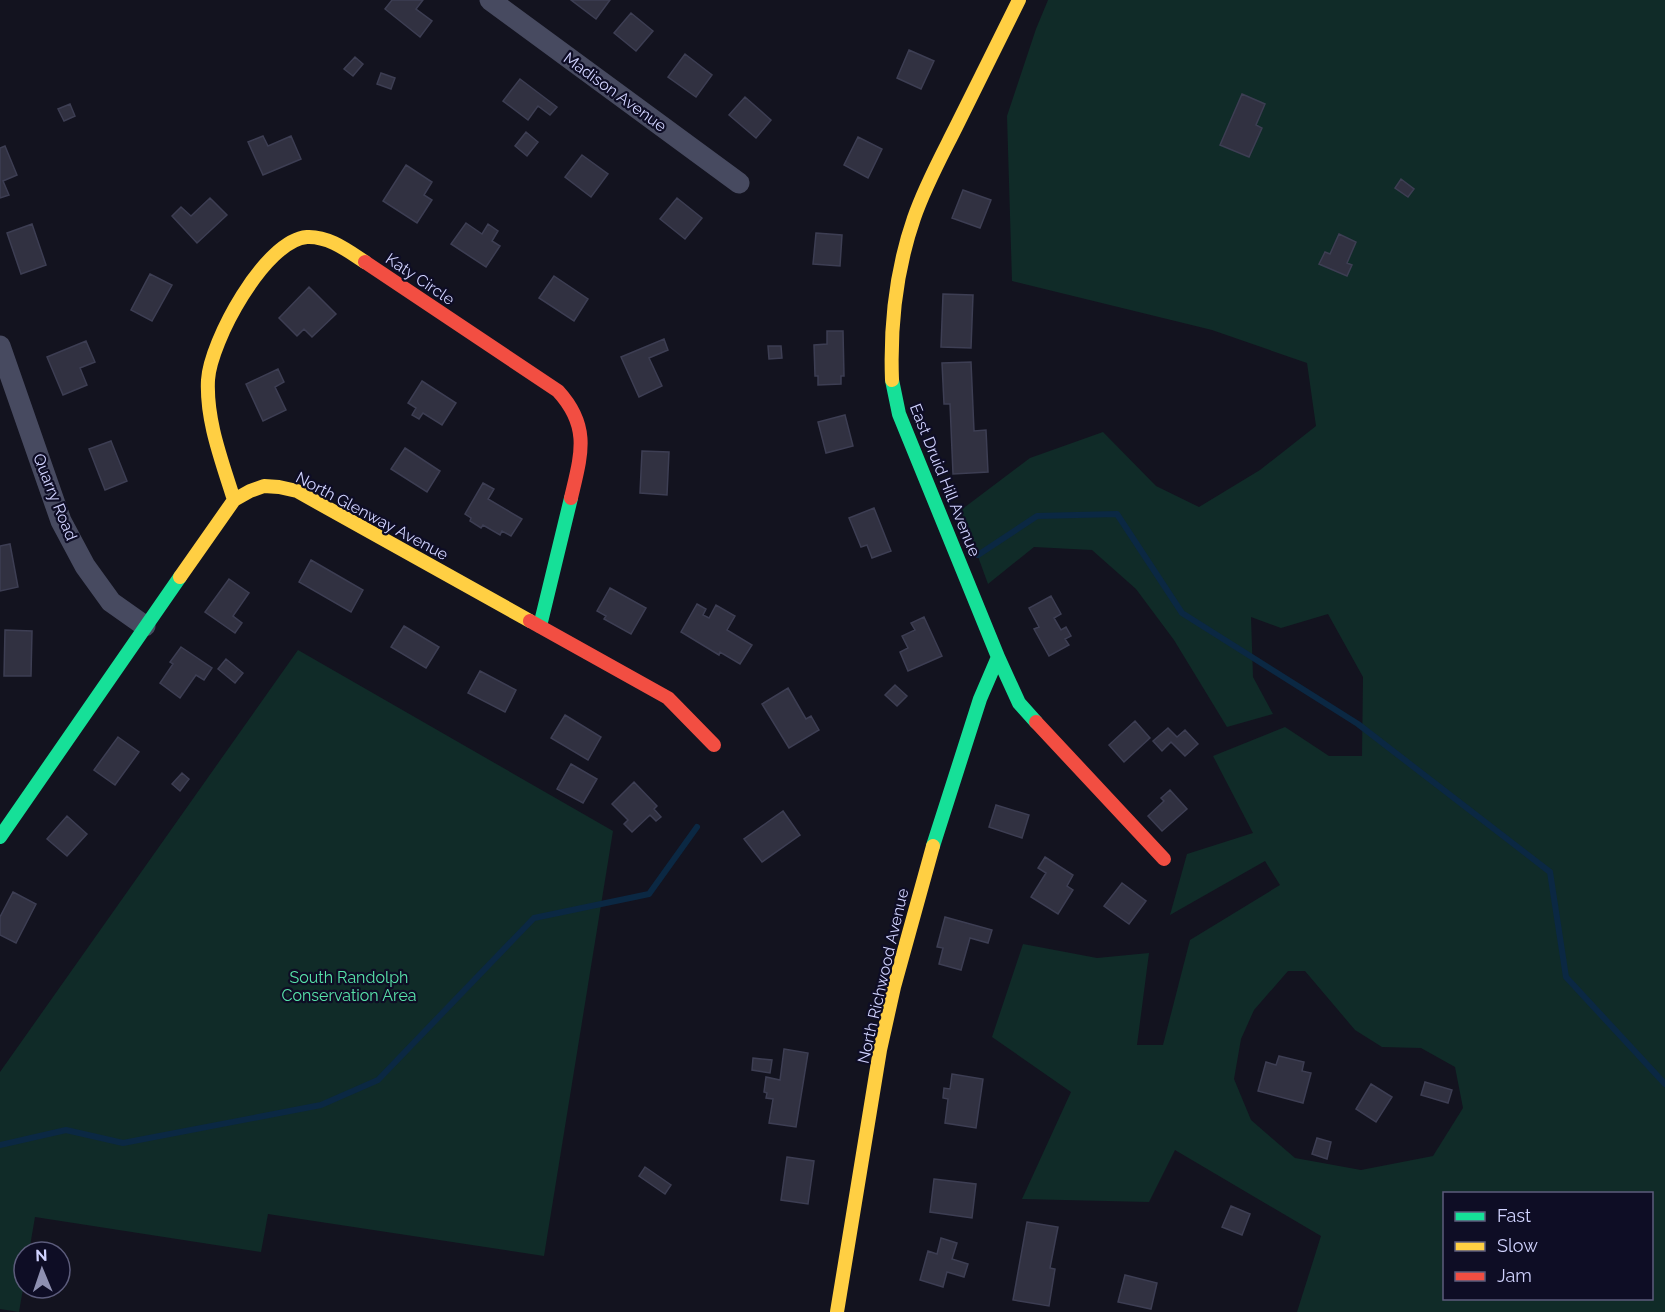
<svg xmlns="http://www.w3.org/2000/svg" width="1665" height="1312" viewBox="0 0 1665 1312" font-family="Raleway,sans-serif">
<rect width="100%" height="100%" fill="#13131f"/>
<!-- green -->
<path fill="#102b28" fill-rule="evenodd" d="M1048,0H1665V1312H1297L1321,1236L1175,1150L1149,1202L1022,1199L1071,1092L992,1037L1023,944L1097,958L1149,953L1137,1045H1163L1190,940L1280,885L1265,861L1170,915L1187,854L1253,833L1213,756L1285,727L1329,756H1362L1363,677L1328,614L1281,628L1251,617L1253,677L1273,714L1227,727L1174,640L1136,589L1092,550L1034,547L988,584L961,510L1030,458L1103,432L1156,486L1199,507L1260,470L1316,426L1307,363L1212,330L1012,281L1007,116L1036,29ZM1288,971H1305L1355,1030L1382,1047L1421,1048L1455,1067L1463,1108L1433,1156L1361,1170L1295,1158L1251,1120L1234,1079L1241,1039L1254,1010ZM1444,1194H1652V1298H1444Z
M298,650L613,831L544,1256L268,1214L261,1252L35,1217L29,1252H24V1283L19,1312L0,1309V1072Z"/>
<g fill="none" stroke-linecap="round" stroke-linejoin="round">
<!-- stream -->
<path stroke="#0b2843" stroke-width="6" d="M978,555L1037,516L1117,514L1182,613L1358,724L1550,872L1566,977L1665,1084
M0,1145L66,1130L123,1143L321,1105L378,1080L534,918L649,894L697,827"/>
</g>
<!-- building -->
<path fill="#313141" stroke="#3d3e53" stroke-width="1.5" d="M392,0H423L416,9L432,21L420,37L385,9Z
M571,0H610L596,19Z
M631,13L653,31L636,51L614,33Z
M909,50L934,61L921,89L897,78Z
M685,54L712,75L696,97L668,77Z
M355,57L363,64L353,76L344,69Z
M381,73L395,78L391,89L377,84Z
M520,79L557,107L550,115L538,106L528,120L503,101Z
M1242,94L1265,104L1256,125L1262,128L1249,157L1220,145Z
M745,97L771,120L756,138L729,115Z
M70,104L75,116L64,121L58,109Z
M526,132L538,142L527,156L515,146Z
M263,136L268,146L291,136L301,159L263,175L248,142Z
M858,137L882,149L868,178L844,165Z
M5,146L17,175L3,181L9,195L0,198V148Z
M582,155L608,174L591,197L565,177Z
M406,165L432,182L424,195L432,200L417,223L383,201Z
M1401,179L1414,189L1408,197L1395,188Z
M963,190L991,200L980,228L952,218Z
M210,198L227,215L197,243L172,216L181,207L191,216Z
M677,198L702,218L685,239L660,219Z
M466,223L482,234L488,224L498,231L492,241L500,246L486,267L451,244Z
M32,224L46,265L21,274L7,233Z
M816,233L842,235L840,266L813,264Z
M1339,234L1356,242L1347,263L1352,265L1347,276L1319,264L1325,252L1330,254Z
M150,274L172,285L152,321L131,310Z
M554,276L588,299L574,321L539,298Z
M309,287L336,314L312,337L304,329L297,336L279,318Z
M943,294L973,295L971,348L941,347Z
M827,331H843L844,376H841V384L818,385V376H815L814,345L827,344Z
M664,339L668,350L649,358L662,386L639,397L621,357Z
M86,341L95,362L80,368L87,385L63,395L47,357Z
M768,346H781L782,358L769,359Z
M971,362L974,431L986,430L988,472L953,474L950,404H944L942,363Z
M278,369L284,382L275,387L286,410L263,421L246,384Z
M422,381L456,403L442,425L423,413L419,419L412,415L416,408L408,403Z
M845,415L853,446L826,453L818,422Z
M111,441L127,481L105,490L89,449Z
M405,448L440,471L427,492L391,469Z
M642,451L669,452L667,495L640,493Z
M483,483L494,489L488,499L522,519L511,536L502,531L500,535L483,525L481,528L470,521L471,518L465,514Z
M874,508L891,551L872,558L867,545L861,547L849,518Z
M10,544L18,587L0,591V546Z
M311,560L363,590L351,612L299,582Z
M229,579L249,593L233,616L242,623L235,633L205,612Z
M610,588L646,608L631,634L604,619L606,616L597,611Z
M1051,596L1061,614L1054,618L1061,630L1066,627L1071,636L1065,639L1069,645L1049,656L1034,629L1039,627L1029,608Z
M697,604L706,609L703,615L709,618L716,605L735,616L727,630L752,645L740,664L720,652L719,655L681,632Z
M924,617L942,656L908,671L900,652L908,648L902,636L915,630L911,623Z
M404,626L439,647L426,668L391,647Z
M5,630L32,631L31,676H4Z
M181,647L212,668L204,680L196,675L180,698L160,683L173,664L170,662Z
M226,659L243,673L235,683L218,669Z
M480,671L516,690L505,712L468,693Z
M895,685L907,696L897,706L885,695Z
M788,688L806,719L811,716L819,730L789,748L762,704Z
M565,715L601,737L588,760L551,738Z
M1135,721L1150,738L1124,762L1109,745Z
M1168,728L1177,737L1185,730L1198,744L1185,756L1171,742L1162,751L1153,741Z
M118,737L139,752L115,785L94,770Z
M571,764L597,779L583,803L557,789Z
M182,773L189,779L180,791L172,784Z
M634,782L657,806L654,809L661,817L656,821L650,815L632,832L624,824L628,820L612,804Z
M1170,790L1187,809L1162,831L1148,816L1164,801L1161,798Z
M996,805L1029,815L1022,838L989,827Z
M783,811L800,835L762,862L744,839Z
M67,816L87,834L67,856L47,839Z
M1045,857L1073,875L1067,886L1073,890L1058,914L1031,897L1046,873L1038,868Z
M1122,883L1146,901L1129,924L1104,906Z
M13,892L36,904L16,943L0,935V917Z
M945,917L992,930L988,943L970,938L961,970L939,964L943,948L937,947Z
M784,1049L808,1053L796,1127L769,1123L773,1099L766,1098L767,1093L764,1092L766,1077L780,1080Z
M1279,1056L1304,1062L1302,1071L1311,1073L1303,1103L1258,1091L1266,1062L1276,1065Z
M753,1058L772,1060L770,1073L752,1070Z
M952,1074L983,1079L976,1128L945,1123L948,1099L943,1098L944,1088L950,1089Z
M1425,1082L1452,1090L1448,1103L1421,1095Z
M1371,1084L1392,1097L1376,1122L1356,1109Z
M1317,1138L1331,1142L1327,1159L1312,1154Z
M787,1157L814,1161L808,1204L781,1200Z
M645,1167L671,1185L665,1194L639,1176Z
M934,1179L976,1184L972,1218L930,1212Z
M1231,1206L1250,1214L1242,1235L1222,1227Z
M1027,1222L1058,1227L1050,1268L1055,1269L1049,1306L1013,1300Z
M941,1238L957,1243L952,1259L968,1264L964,1277L947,1272L943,1287L920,1280L928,1251L937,1254Z
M1125,1275L1157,1283L1151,1309L1118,1302Z"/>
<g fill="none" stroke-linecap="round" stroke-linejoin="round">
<!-- street -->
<path stroke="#474a60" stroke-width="21" d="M490,0L739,183
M0,346L61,521L85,566L111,602L145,626"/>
<!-- fast -->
<path stroke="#16e098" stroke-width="14" d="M892,380L899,414L998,657L1019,703L1036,722
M540,626L571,498
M0,837L180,577
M933,846L980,699L998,657"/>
<!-- slow -->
<path stroke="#ffcf43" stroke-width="14" d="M892,380C890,326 896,270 914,218C925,186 941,157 956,127C977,85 998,42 1019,0
M234,500C222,461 206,421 208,380C210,342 265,240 307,237C329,236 348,251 365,262
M180,577L234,500L250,491L264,486L279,487L297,491L530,621
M837,1312L880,1050L894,987L933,846"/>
<!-- jam -->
<path stroke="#f24e42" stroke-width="14" d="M365,262L558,391C591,427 581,455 571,498
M530,621L668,698L714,745
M1036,722L1164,859"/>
</g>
<g text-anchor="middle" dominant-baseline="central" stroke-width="4.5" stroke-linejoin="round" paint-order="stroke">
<!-- street labels -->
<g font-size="16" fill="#d1d3ff" stroke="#0e0d25">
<text transform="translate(615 92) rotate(36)">Madison Avenue</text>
<text transform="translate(420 279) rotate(34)">Katy Circle</text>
<text transform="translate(945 480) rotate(68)">East Druid Hill Avenue</text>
<text transform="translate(55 497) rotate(68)">Quarry Road</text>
<text transform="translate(372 516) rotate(28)">North Glenway Avenue</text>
<text transform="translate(883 976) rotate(-77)">North Richwood Avenue</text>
</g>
<!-- park labels -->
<g font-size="16" fill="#58e4aa" stroke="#0e0d25">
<text x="349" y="977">South Randolph<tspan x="349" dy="18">Conservation Area</tspan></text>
</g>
</g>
<!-- legend -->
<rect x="1443" y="1192" width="210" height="108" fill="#0e0d25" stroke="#5c5c7c" stroke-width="1.5"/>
<rect x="1455" y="1212" width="30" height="9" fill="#16e098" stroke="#5c5c7c" stroke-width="1.5"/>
<text x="1497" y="1222" font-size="18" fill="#d1d3ff">Fast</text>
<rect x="1455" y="1242" width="30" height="9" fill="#ffcf43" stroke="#5c5c7c" stroke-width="1.5"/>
<text x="1497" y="1252" font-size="18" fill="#d1d3ff">Slow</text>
<rect x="1455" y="1272" width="30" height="9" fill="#f24e42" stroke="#5c5c7c" stroke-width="1.5"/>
<text x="1497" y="1282" font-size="18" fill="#d1d3ff">Jam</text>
<!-- north arrow -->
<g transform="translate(42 1270) rotate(358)"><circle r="28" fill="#0e0d25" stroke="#5c5c7c" stroke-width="1.5"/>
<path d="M0-4.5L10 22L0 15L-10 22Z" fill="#8e90b1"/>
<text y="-9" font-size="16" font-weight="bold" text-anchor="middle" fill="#d1d3ff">N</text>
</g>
</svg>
